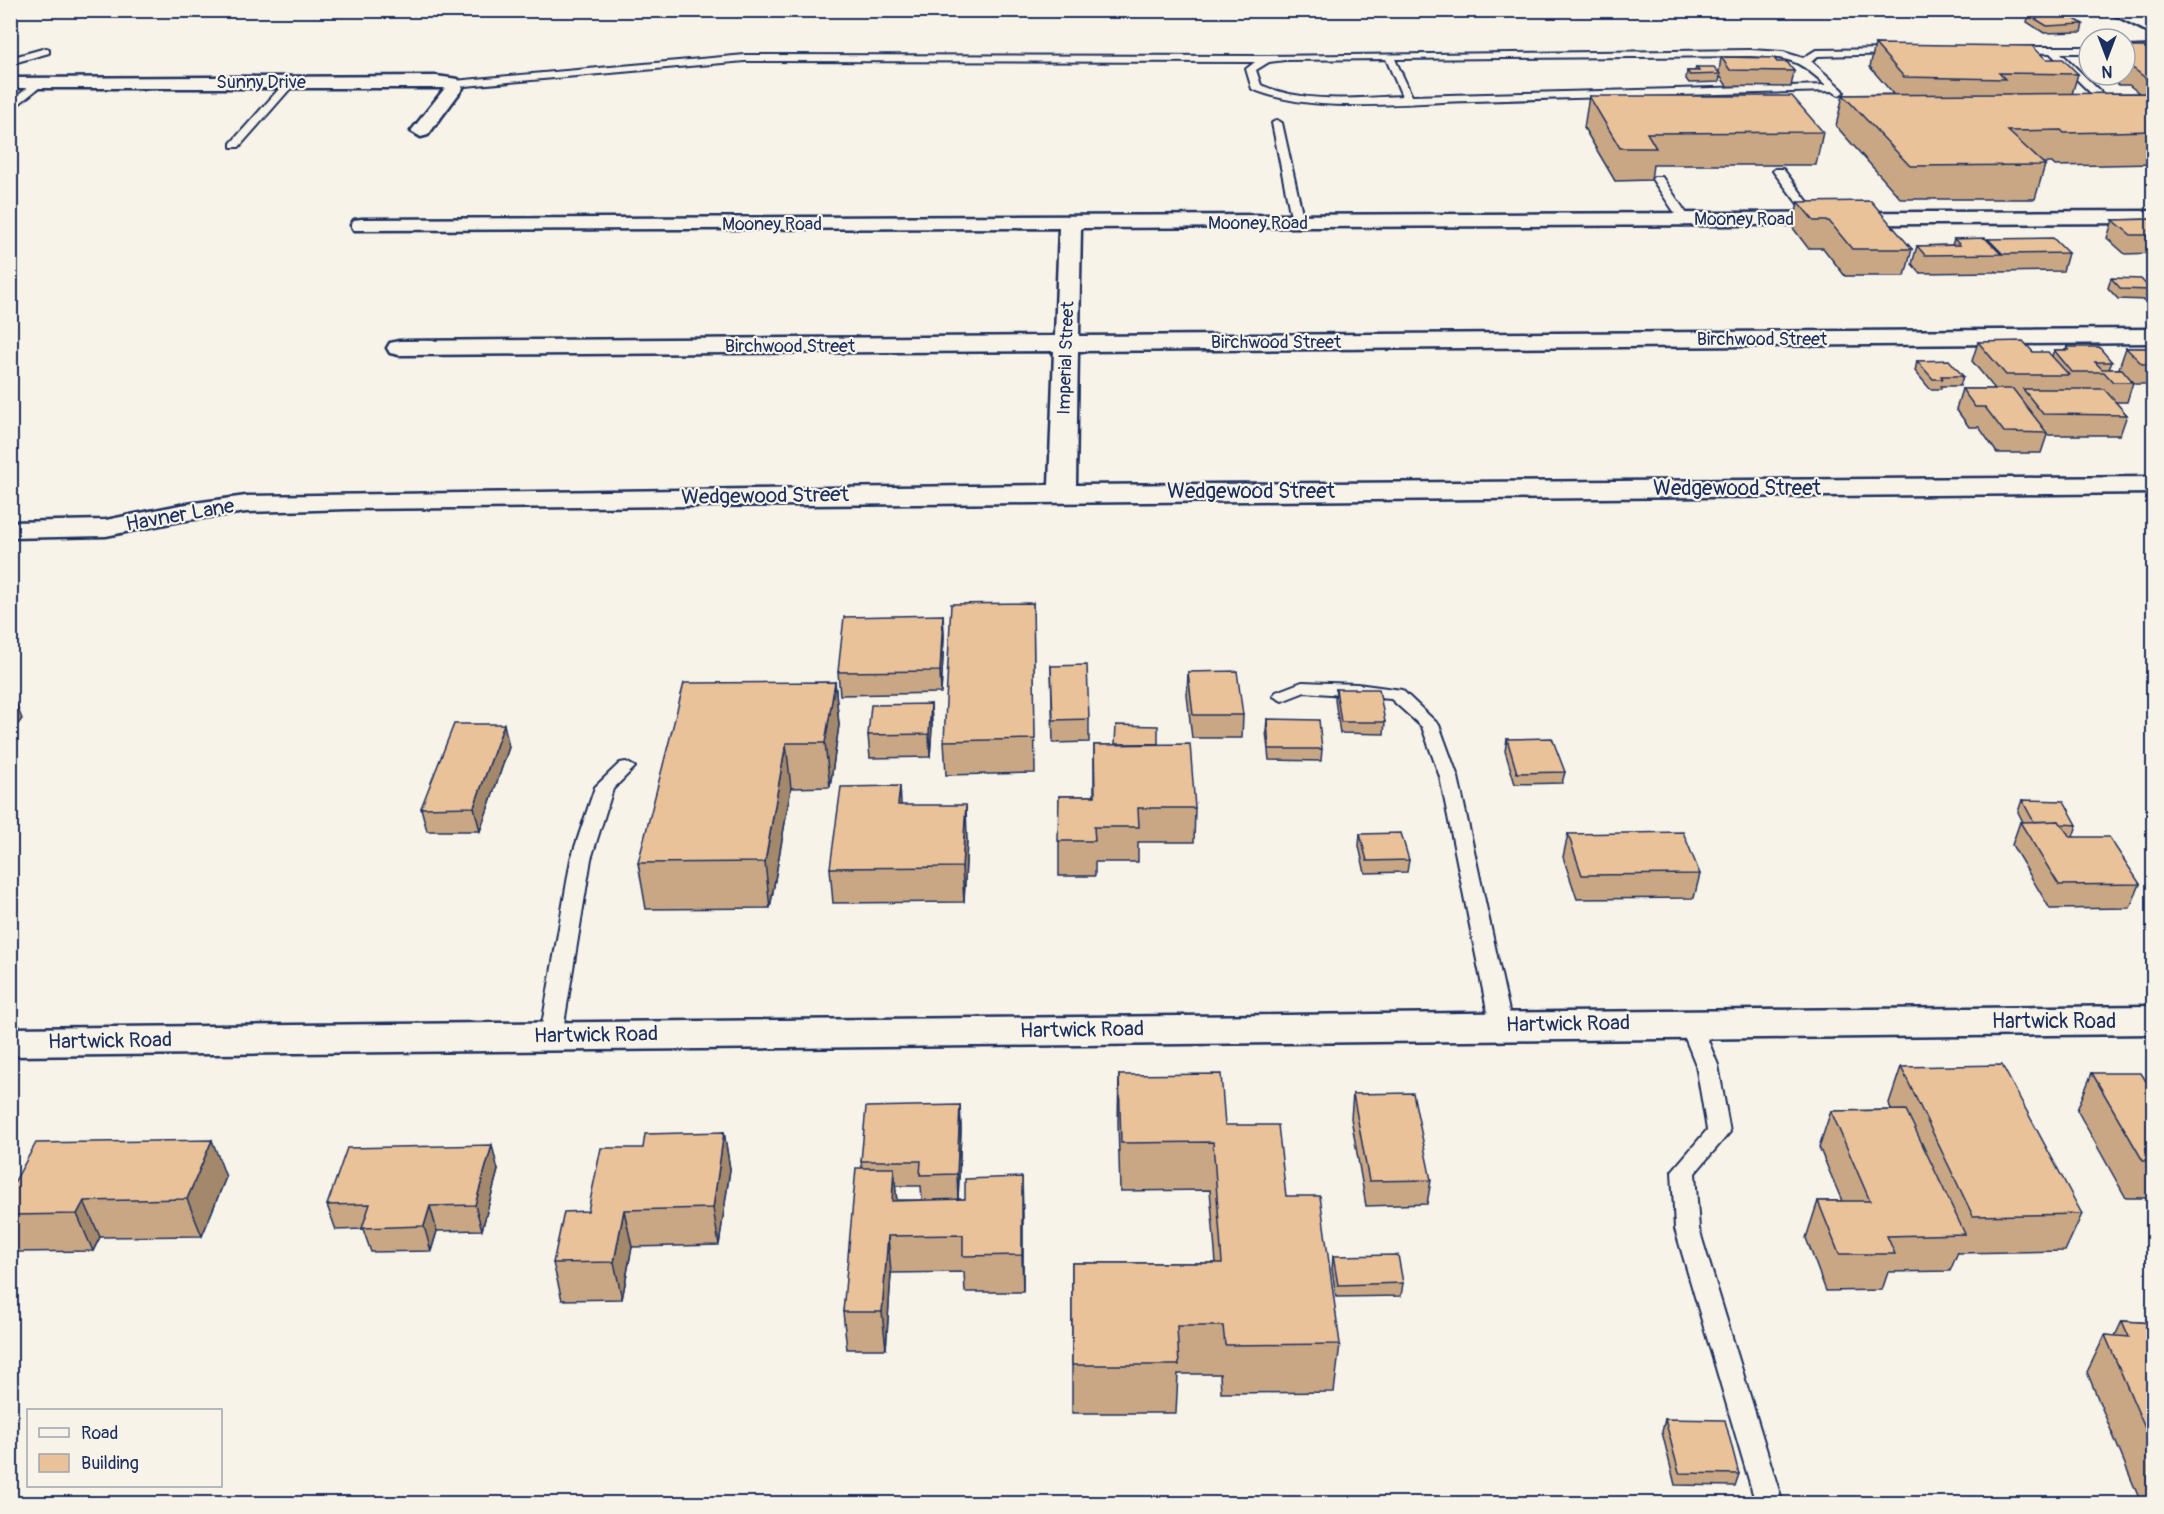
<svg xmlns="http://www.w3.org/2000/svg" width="2164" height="1514" viewBox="0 0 2164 1514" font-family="Pangolin,sans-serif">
<rect width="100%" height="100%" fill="#f7f3e8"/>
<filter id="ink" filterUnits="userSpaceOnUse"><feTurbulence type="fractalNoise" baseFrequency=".0167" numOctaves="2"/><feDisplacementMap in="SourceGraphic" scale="12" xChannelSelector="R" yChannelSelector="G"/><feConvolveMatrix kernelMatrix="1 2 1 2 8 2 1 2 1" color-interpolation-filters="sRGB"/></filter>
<g filter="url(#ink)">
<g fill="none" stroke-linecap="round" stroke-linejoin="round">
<defs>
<path id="lane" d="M2154,46V52L2125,53V47Z
M2014,47H2089V53H2061L2120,111L2111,113L2050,53L2011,52L2009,50Z
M46,48L49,49V53L10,64V58Z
M1897,49L1902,52L1900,54L1818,56L1811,61L1843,90L1844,92L1839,95L1832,91C1712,94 1593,97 1473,101C1408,102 1313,115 1252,89L1246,69L1255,62L745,61L454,87L449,84L454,81L745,55L1266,56L1750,50L1783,52L1803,58L1816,50ZM1750,56C1790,58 1796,58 1826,85L1412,96L1395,59ZM1386,59L1402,96C1356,98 1304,104 1261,85L1256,70L1269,62L1285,60Z
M287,80L296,82L239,147H231V143Z
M36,81L45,83L10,111V102Z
M1277,120L1282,123L1304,222L1298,225L1292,222L1272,123Z
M1775,169H1783L1821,219L1819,221H1811L1773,171Z
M1654,177H1662L1691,220L1689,222H1681L1652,179Z
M1302,682L1357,684L1402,690L1439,725L1458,777L1512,1025L1508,1030L1501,1033L1494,1030L1490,1025L1440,777L1422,727L1391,699L1305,692L1282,701L1273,696L1276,692Z
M626,762L635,767L613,789L591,859L562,1036L559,1041L551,1044L543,1041L540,1036L571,859L595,787L620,763Z
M1690,1016L1697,1018L1701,1023L1718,1065L1730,1132L1695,1173L1699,1229L1783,1504H1756L1675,1229L1672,1171L1707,1130L1696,1065L1679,1023L1683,1018Z"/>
<path id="street" d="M436,76L458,79L463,88L428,135L421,137L411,131L445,88H10V78Z
M2154,211V223L1081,228L1079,336L2154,329V343L1078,351L1076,485L2154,477V493L349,509L246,512L180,521L106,536L10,538V522L106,520L180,505L246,496L1049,485L1054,351L399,355L390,353L387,348L390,343L399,341L1055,336L1059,228L354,230L351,225L354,220L362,219Z
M2154,1006V1034L10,1056V1028Z"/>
<path id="secondary" d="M2105,10H2127L2154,23V35Z"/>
<path id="highway" d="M2138,10H2154V19Z"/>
</defs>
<!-- lane casing -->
<use href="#lane" stroke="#1b2f5e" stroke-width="4"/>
<!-- street casing -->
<use href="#street" stroke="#1b2f5e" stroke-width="5"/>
<!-- secondary casing -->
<use href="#secondary" stroke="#1b2f5e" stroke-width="5"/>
<!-- highway casing -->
<use href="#highway" stroke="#1b2f5e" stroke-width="5"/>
<!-- lane -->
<use href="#lane" fill="#f7f3e8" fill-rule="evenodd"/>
<!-- street -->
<use href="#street" fill="#f7f3e8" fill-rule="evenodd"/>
<!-- secondary -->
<use href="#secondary" fill="#f7f3e8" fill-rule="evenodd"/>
<!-- highway -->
<use href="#highway" fill="#fcde96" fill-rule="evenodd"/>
</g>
<!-- wall -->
<path fill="#c9a784" stroke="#1b2f5e" stroke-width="1.5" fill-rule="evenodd" d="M2029,15L2083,24L2081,32L2044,33L2027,22Z
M1875,44L2046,59L2078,74L2072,94L2139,93L2129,85H2119L2111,79L2112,75H2125V47L2154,54V164L2055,166L2052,163H2042L2045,165L2035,199H1901L1836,126L1843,95L1893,94L1870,67Z
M1721,57L1777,62L1794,71L1791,87L1727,86L1720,76L1719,82L1689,83L1686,79L1687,71H1695L1696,67L1719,72Z
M1589,96L1823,132L1816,165H1653L1651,180L1615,181L1584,128Z
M1798,202L1912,249L1905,276H1845L1823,248H1808L1793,228Z
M2154,219V253L2125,254L2107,238L2113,220Z
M1954,239L1987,240L1988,239L2068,253L2063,271L1997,272L1996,271L1995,272L1920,273L1912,264L1917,246L1952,245Z
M2111,278L2151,290L2148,300L2118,299L2108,288Z
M1978,342L2052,356L2054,350H2066L2067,347L2112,362L2109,369H2121L2119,368L2126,348H2154V384H2135L2131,380L2133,382L2127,402H2115L2127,415L2120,435H2047L2041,453H1997L1979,427H1969L1956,409L1962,389H1995L1972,361Z
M1917,361L1963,376L1960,386H1941V389H1930L1915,371Z
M2154,398V413L2150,409Z
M1033,603L1035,773L946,775L944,741Z
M943,615L944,637L941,693L840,695L838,672Z
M1051,666L1089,719V742L1053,743Z
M1188,672L1243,715L1242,738H1192L1187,695Z
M835,682L839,725L830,787L791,788L770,908L646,909L638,863Z
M1336,689L1385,722L1384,734L1340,733L1335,700Z
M931,704L932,727L930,757L870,758L868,735Z
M1267,719L1322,749L1321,761L1269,760L1266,731Z
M1507,739L1565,772L1562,783L1515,784L1505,751Z
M1158,744L1195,808L1194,842H1138V862H1095V876H1059V796H1094V745Z
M509,747L480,831H427L421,808Z
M2022,800L2077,825L2073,837H2069L2140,884L2130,908L2050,909L2012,845L2020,822H2023L2018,812Z
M901,805L967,839L964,902L833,903L830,868Z
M1360,834L1409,860L1407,872L1365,873L1359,846Z
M1568,834L1700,874L1694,898L1577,899L1563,857Z
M1901,1067L2082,1214L2065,1251L1958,1253V1252L1950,1271L1888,1272L1882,1290L1826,1291L1806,1238L1818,1201H1842L1819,1147L1831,1111L1891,1110L1889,1103Z
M2092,1073L2154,1091V1198H2126L2077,1110Z
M1119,1075L1225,1125L1286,1196L1340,1344L1334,1392L1221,1393L1220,1374H1178L1176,1413H1072V1263H1216L1210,1190L1120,1191L1118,1122Z
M1353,1094L1431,1180L1427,1204L1366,1206L1351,1118Z
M960,1105L961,1130L958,1199H965L1022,1177L1023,1292H965L964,1272L891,1273L886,1349H847L843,1312L862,1168L861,1161ZM895,1186H921L922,1200H897Z
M724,1132L730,1169L719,1245L632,1247L622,1299L562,1300L553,1263L643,1148Z
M498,1170L482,1230L437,1231L431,1251L371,1252L363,1229L336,1230L327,1205Z
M226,1177L202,1236L100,1237L93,1251L16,1252L10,1242V1190Z
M1333,1256L1403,1283L1401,1296L1336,1297L1332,1269Z
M2122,1321L2154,1323V1503H2141L2087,1372L2105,1335L2115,1336Z
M1665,1419L1739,1474L1735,1486L1675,1485L1662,1432Z"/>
<!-- shaded-wall -->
<path fill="#a4886c" stroke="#1b2f5e" stroke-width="1.5" d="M943,615L944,637L941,693L940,671Z
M835,682L839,725L830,787L825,743Z
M13,696L22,719L10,735V699Z
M931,704L932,727L930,757L929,734Z
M504,724L509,747L480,831L474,807Z
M786,743L791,788L770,908L765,862Z
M900,786L902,821L898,805Z
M966,805L967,839L964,902L962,867Z
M960,1105L961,1130L958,1199L957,1174Z
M724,1132L730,1169L719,1245L713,1208Z
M212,1140L226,1177L202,1236L187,1199Z
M492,1145L498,1170L482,1230L475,1205Z
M894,1168L897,1204L895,1237L892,1201Z
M1022,1177L1023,1214V1292L1022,1255Z
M84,1201L100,1237L93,1251L77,1214Z
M430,1206L437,1231L431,1251L424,1226Z
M624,1210L632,1247L622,1299L614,1262Z
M888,1236L891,1273L886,1349L882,1312Z"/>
<!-- building -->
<path fill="#eac29a" stroke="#1b2f5e" stroke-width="1.5" d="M2065,13L2083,24L2047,26L2029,15Z
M1875,44L2032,46L2046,59H2063L2078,74L1999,73L2005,79L1904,77Z
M2125,47H2144L2154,54V79H2147L2134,69H2125V63H2126L2125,62Z
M1721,57L1774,58L1777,62H1787L1794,71L1730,70Z
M1696,67H1714L1720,74L1690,75L1687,71H1699Z
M2154,93V131L2064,133L2061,130L2008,131L2045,165L1910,166L1843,95Z
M1589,96H1792L1823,132L1647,133L1656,148H1620Z
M1871,201L1912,249H1852L1829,221H1814L1798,202Z
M2154,219V235H2131L2113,220Z
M1985,238L2001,254L1925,255L1917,246L1960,245L1954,239Z
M2053,238L2068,253L2003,254L1988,239Z
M2111,278L2141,279L2151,290L2121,289Z
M2023,341L2033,352H2048L2069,375H2006L1978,342Z
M2067,347H2099L2112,362H2095L2102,369H2122L2133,382H2113L2104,372H2072L2054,350H2069Z
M2126,348H2154V364H2142Z
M1949,360L1963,376H1941L1943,379H1933L1917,361Z
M1962,389H2013L2047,433L2004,432L1985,407H1975Z
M2023,389H2104L2127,415L2043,414Z
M1033,603L1035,739L944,741L951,604Z
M943,615L940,671L838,672L844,617Z
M1087,665L1089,719L1053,720L1051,666Z
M1237,671L1243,715H1193L1188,672Z
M835,682L825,743H786L765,862L638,863L684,683Z
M1336,689H1379L1385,722H1341Z
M931,704L929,734L868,735L871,705Z
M1267,719L1319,720L1322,749H1269Z
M454,724H504L474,807L421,808Z
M1116,725L1158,726V744H1115Z
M1552,738L1565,772L1517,773L1507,739Z
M1190,744L1195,808H1138L1139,827H1094L1095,841H1058L1059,796H1095L1094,745Z
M900,786L898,805H966L962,867L830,868L841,787Z
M2022,800L2064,801L2077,825L2061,824L2059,821L2034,822Z
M2059,821L2070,837H2109L2140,884L2059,885L2020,822Z
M1683,832L1700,874L1582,875L1568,834Z
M1401,833L1409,860L1367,861L1360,834Z
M2002,1065L2082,1214L1973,1216L1901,1067Z
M2092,1073H2141L2152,1091H2154V1161H2143Z
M1221,1074L1225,1125H1278L1286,1196H1320L1340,1344L1225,1345L1223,1326H1177L1179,1365H1072V1263H1222L1213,1142L1121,1143L1119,1075Z
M1413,1093L1431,1180L1369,1181L1353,1094Z
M960,1105L957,1174L920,1175L921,1161H861L866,1107Z
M1906,1110L1965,1234L1887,1236L1895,1254H1839L1818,1201H1870L1831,1111Z
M724,1132L713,1208L624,1210L614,1262L553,1263L564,1212L588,1211L601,1148H643L645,1134Z
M212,1140L187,1199L84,1201L77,1214L10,1215V1190L36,1143Z
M492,1145L475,1205L430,1206L424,1226L362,1228L370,1204L327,1205L347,1148Z
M856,1168H894L892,1201L965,1199V1179L1022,1177V1255L963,1256V1235L888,1236L882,1312H843Z
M1398,1255L1403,1283L1338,1285L1333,1256Z
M2122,1321L2154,1323V1449L2105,1335L2129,1337Z
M1665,1419L1725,1420L1739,1474L1679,1473Z"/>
</g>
<g text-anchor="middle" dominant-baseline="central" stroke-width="4.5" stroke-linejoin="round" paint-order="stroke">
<!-- far-street labels -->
<g font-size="18" fill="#1b2f5e" stroke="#f7f3e8">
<text x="261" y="82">Sunny Drive</text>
<text x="1744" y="219">Mooney Road</text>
<text x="1258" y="223">Mooney Road</text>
<text x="772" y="224">Mooney Road</text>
<text x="1762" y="339">Birchwood Street</text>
<text x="1276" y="342">Birchwood Street</text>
<text x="790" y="346">Birchwood Street</text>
<text transform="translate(1066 358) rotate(-88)">Imperial Street</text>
</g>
<!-- street labels -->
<g font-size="21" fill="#1b2f5e" stroke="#f7f3e8">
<text x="1737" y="488">Wedgewood Street</text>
<text x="1251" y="491">Wedgewood Street</text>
<text transform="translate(765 496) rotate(-1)">Wedgewood Street</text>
<text transform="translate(180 515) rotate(-10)">Havner Lane</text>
<text x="2054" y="1021">Hartwick Road</text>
<text transform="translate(1568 1024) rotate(-1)">Hartwick Road</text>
<text transform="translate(1082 1030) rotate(-1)">Hartwick Road</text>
<text transform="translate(596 1035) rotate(-1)">Hartwick Road</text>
<text transform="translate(110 1041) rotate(-1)">Hartwick Road</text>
</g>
</g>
<!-- margin -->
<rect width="2164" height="1514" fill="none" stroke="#f7f3e8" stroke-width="36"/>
<rect x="18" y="18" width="2128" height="1478" fill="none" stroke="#1b2f5e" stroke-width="2" filter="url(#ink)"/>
<!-- legend -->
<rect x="27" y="1409" width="195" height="78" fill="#f7f3e8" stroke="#9fa5b1" stroke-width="1.5"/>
<rect x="39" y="1428" width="30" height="9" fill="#f7f3e8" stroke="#9fa5b1" stroke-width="1.5"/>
<text x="81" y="1439" font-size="18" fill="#1b2f5e">Road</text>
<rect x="39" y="1454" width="30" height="18" fill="#eac29a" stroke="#9fa5b1" stroke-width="1.5"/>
<text x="81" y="1469" font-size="18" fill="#1b2f5e">Building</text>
<!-- north arrow -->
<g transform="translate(2107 57) rotate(180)"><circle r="28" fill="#f7f3e8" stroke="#9fa5b1" stroke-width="1.5"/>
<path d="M0-4.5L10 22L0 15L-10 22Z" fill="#1b2f5e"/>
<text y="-9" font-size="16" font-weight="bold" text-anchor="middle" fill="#1b2f5e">N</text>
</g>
</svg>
